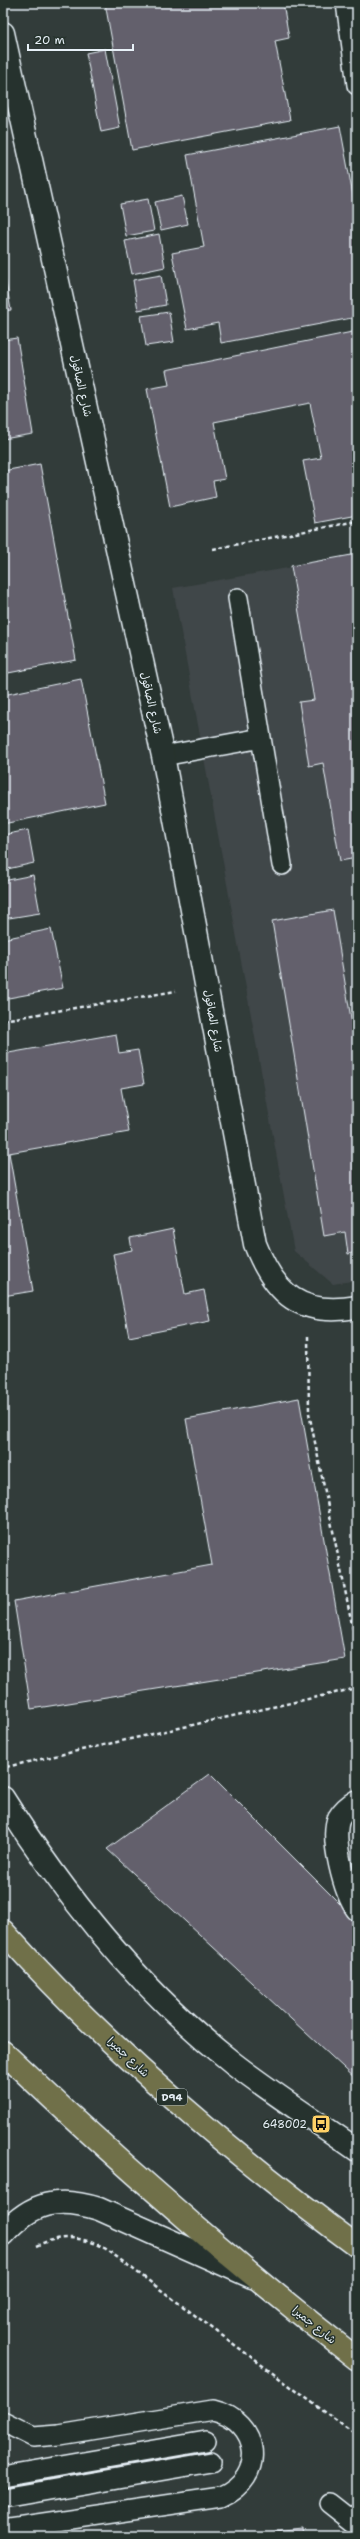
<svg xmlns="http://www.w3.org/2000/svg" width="360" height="2539" viewBox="0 0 360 2539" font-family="'Shantell Sans','Playpen Sans Arabic',sans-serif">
<rect width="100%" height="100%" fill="#323c3a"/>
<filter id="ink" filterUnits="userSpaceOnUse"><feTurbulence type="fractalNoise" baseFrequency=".025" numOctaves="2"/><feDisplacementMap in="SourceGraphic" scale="8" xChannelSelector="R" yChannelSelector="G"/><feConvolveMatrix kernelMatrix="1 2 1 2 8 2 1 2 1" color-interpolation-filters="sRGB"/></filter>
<g filter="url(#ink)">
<!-- built -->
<path fill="#414749" d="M357,556V1280L333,1284L294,1251L173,588Z"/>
<!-- building -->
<path fill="#64616c" stroke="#e8f1f8" d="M105,3H283L289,38L275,41L290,120L132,150Z
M105,49L120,128L101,132L86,53Z
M340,126L357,217V317L221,343L218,323L187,329L172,253L204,247L187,155Z
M182,196L188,224L161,230L155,202Z
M148,199L154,231L126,236L120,204Z
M159,234L165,267L132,274L125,241Z
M3,266L11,310L3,311Z
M161,275L166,305L138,310L133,280Z
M169,312L174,342L146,346L141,316Z
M357,331V515L315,523L303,461L321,458L310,403L214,422L225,479L213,481L216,497L170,507L147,389L169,385L166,370Z
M17,338L33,434L3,439V340Z
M40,464L76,660L3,674V471Z
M357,554V858L340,861L323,763L309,766L299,702L314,700L291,566Z
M81,679L105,803L3,824V695Z
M28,830L34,863L3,870V835Z
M33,875L40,913L3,919V881Z
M333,910L357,1055V1252L348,1254L345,1232L324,1236L272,921Z
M51,929L63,988L3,999V939Z
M116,1034L119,1053L138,1050L144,1084L121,1088L129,1132L9,1153L33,1291L3,1296V1054Z
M173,1229L185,1294L204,1290L210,1321L129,1337L113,1254L132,1250L130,1238Z
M299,1398L345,1659L31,1709L14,1601L212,1565L186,1419Z
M210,1774L357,1921V2080L107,1849Z
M303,2529L304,2536H254V2534Z"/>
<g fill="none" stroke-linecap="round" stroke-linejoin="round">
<defs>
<path id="service" d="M346,3L357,85
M238,598L282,865
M163,756L261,738
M3,2422L33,2437L59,2435L213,2410C261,2421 267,2477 221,2497L3,2529
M3,2476L206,2441
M3,2498L211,2462
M329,2503L357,2525"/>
<path id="minor" d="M3,33L163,756L255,1244C275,1295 301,1317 357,1307
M3,1798C66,1898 140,1990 233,2063C273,2094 316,2121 357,2150
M357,1801C350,1805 343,1811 339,1818C330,1837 345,1893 357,1909
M3,2234C32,2202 58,2196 99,2209L252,2277"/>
<path id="primary" d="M3,1931C108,2049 230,2152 357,2246
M3,2052C116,2160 234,2263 357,2359"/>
</defs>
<!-- service casing -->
<use href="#service" stroke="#e8f1f8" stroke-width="22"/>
<!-- minor casing -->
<use href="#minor" stroke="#e8f1f8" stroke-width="25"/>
<!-- primary casing -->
<use href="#primary" stroke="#e8f1f8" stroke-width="25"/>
<!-- path -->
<path stroke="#e8f1f8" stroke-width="2.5" stroke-dasharray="4 3" stroke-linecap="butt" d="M213,549L357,521
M3,1020L176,991
M308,1336L309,1413L357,1649
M6,1767L357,1688
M36,2246C61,2234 82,2236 106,2249L357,2436"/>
<!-- service -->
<use href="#service" stroke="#26332d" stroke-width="19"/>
<!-- minor -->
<use href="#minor" stroke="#26332d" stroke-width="22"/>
<!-- primary -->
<use href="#primary" stroke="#70704a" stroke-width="22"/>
</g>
</g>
<!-- icons -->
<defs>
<symbol id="bus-square" viewBox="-11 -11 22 22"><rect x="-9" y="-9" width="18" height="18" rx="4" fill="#ffd166" stroke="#26332d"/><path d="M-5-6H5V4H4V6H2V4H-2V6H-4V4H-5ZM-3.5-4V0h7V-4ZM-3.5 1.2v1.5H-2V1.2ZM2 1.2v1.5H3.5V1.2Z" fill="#111"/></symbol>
</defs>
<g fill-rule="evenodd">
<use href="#bus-square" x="310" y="2113" width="22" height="22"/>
</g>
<g text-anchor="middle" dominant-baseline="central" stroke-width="3" stroke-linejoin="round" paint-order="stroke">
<!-- shield labels -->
<rect fill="#26332d" stroke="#aeb8bb" stroke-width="1" x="157" y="2089" width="30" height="16" rx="3"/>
<g font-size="10" font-weight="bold" fill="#e8f1f8">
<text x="172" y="2097">D94</text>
</g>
<!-- street labels -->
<g font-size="11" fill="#e8f1f8" stroke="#26332d">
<text transform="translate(81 386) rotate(77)">شارع الصاقول</text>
<text transform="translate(151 703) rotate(77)">شارع الصاقول</text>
<text transform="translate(213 1021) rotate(80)">شارع الصاقول</text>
<text transform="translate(128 2057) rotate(43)">شارع جميرا</text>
<text transform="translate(314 2325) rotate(39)">شارع جميرا</text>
</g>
<!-- poi labels -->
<g font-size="11" fill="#e8f1f8" stroke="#26332d" text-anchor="end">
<text x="307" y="2124">648002</text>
</g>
</g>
<!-- margin -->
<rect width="360" height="2539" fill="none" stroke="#26332d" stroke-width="16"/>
<rect x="8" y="8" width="344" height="2523" fill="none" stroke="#e8f1f8" stroke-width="1.5" filter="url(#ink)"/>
<!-- scale -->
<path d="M28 44v6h105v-6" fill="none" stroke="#e8f1f8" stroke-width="2"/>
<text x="34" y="44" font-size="12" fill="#e8f1f8" stroke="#26332d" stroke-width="3" paint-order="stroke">20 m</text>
</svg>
